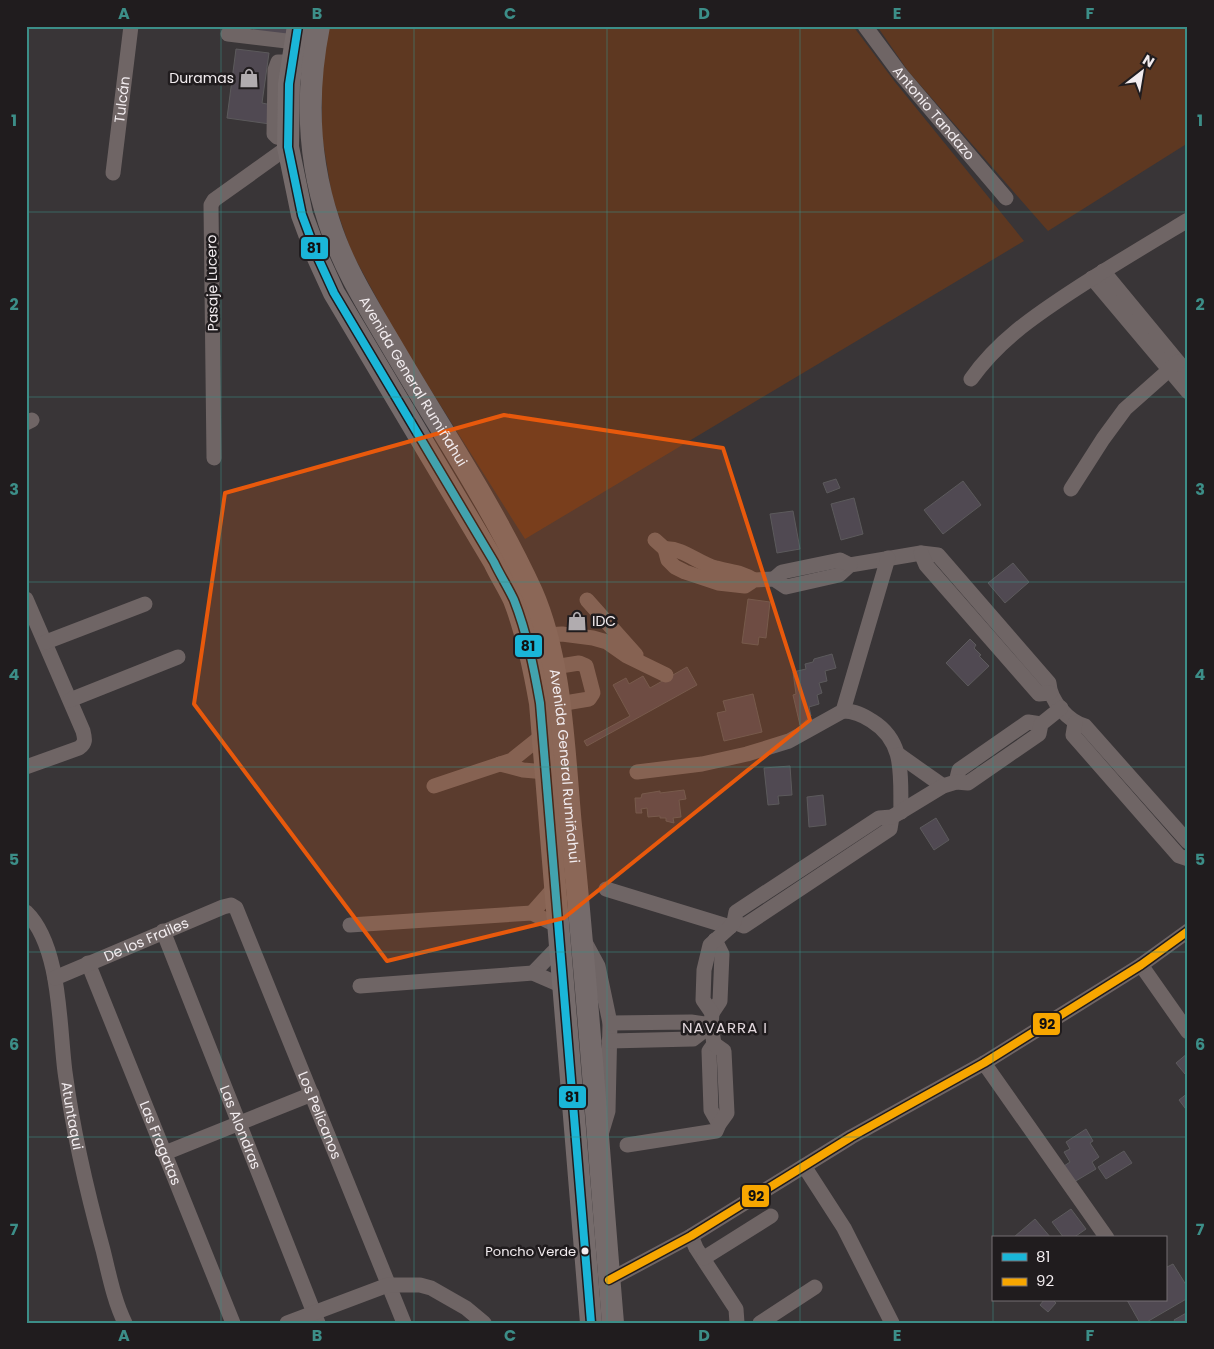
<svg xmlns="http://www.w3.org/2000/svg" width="1214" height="1349" viewBox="0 0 1214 1349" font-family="Poppins,sans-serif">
<rect width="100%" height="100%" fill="#393537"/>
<!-- grass -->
<path fill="#5e3821" d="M328,26H853L895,82L1024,241L525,539L401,343L351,251L332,196L322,136V76Z
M877,26H1188V143L1048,231L908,71Z"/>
<!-- building -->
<path fill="#504952" stroke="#5c5a5c" d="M242,26H287L286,39L253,34L254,28Z
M236,49L269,53L262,103L272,105L270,124L227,118Z
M836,479L840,488L827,493L823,483Z
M963,481L981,505L943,534L924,510Z
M854,498L863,534L841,540L831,504Z
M793,511L800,549L777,553L770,514Z
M1013,563L1029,582L1005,603L988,583Z
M748,599L770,602L766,638L759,637L758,645L742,643Z
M579,614L584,624L575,629L569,618Z
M970,639L976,645L974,648L981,655L979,656L989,666L968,686L946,663Z
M832,654L836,668L825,671L827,681L819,683L822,693L817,695L819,704L809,707L811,716L800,725L793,695L796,694L793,672L806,669L805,664L813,662L814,659Z
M687,667L697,685L587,746L584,741L630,716L613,685L626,678L629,684L643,676L650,688Z
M753,694L762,732L724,741L717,713L726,711L723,701Z
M790,766L792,795L778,796L779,804L768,805L764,768Z
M684,790L686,799L679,800L681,817L673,818L674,823L666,821V818H660V816L648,817L647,808L641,809L642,813H636L635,798H641L642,794L660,791V793Z
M823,795L826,825L809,827L807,797Z
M936,818L949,840L934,850L920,828Z
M1188,1053V1071L1185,1074L1176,1063Z
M1188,1093V1112L1179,1100Z
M1086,1129L1093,1141L1090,1143L1099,1157L1092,1162L1096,1169L1074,1182L1064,1166L1070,1162L1064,1152L1070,1149L1066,1142Z
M1124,1151L1132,1163L1106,1179L1098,1167Z
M1071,1209L1086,1229L1073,1238H1064L1052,1222Z
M1035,1219L1051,1238H1014V1237Z
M1173,1264L1188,1288V1298L1145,1323H1140L1127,1300H1165V1268Z
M1044,1300H1053L1056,1303L1048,1312L1040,1305Z
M1188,1312V1323H1176L1174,1320Z"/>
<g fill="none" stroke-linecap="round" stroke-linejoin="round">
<!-- minor -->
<g stroke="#6f6565" stroke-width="15">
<path id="s1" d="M865,26L899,72L1006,198"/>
<path d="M228,34L295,42"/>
<path d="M288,140L277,137L274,134L275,70L278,62H292"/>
<path id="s2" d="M113,173L131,26"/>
<path d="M1103,271L1188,374"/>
<path d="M1092,278L1188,392"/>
<path d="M971,379C998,341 1033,317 1071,292C1109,267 1148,244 1188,220"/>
<path d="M26,423L32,420"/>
<path d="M214,458L211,205L214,200L288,147"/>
<path d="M1071,489L1103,439L1125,409L1178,362"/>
<path d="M655,540L665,549L668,560L675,567L685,572L718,583L745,586L754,580L774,579L786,587L839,575L850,565L921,553L938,555L1049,683C1050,701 1068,721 1085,726L1188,842"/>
<path d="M665,549C682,547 699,564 716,568C730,572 742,572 754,580"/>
<path d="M921,553L926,565L1039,694L1050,693"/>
<path d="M774,579L782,572L840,560L850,565"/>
<path d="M26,599L83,731C85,739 86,743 79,748L26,767"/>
<path d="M587,600L636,655"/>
<path d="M546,635L562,634L593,638L607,642L627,656L666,675"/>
<path d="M46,642L145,604"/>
<path d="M554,667L579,663L586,666L593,693L589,699L559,704"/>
<path d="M70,700L178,657"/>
<path d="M843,711C855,711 863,715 872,721C906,742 900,777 901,812"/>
<path d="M1075,723L1073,735L1179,856L1188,859"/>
<path d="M899,755L943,786"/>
<path d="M500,764L523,770L546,772"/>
<path d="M637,772L702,764L747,754L789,741L843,711L888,558"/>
<path d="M956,782L959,770L1028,722L1041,724"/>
<path d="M434,786L512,760L543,735"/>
<path d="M606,889L730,927"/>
<path id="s3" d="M26,912C61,946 59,1026 65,1072C73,1132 87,1192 103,1250C109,1274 114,1301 125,1323"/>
<path d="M532,913L555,887"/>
<path d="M734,922L744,926L890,829L892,817"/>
<path d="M350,925L532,913L558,926"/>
<path id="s4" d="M163,931L318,1323"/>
<path d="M585,942L598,966L610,1023L608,1111L602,1131"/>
<path id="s5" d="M88,963L233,1323"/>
<path d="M1141,965L1188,1032"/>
<path d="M533,973L560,945"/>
<path id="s6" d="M55,978L223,907L231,905L236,908L404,1323"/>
<path d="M360,986L533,973L563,986"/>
<path d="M712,1013L720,1001L722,954L715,940"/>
<path d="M610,1023L691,1022L711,1025"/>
<path d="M609,1041L693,1039L711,1025"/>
<path d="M984,1063L1107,1238"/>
<path d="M719,1124L711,1110L709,1051L714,1044L711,1025L712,1013L703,1000L704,970L710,945L730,927L734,922L736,912L879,818L892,817L943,786L956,782L968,783L1039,734L1041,724L1061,708"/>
<path d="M627,1145L716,1131L719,1124L727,1113L724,1051L714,1044"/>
<path d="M165,1153L312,1094"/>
<path d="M804,1166L844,1228L892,1323"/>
<path d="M691,1236L696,1248L736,1309L737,1323"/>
<path d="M704,1258L771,1216"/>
<path d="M609,1280L691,1236L851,1137L984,1063L1141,965L1188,931"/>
<path d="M287,1323L388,1285H420L431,1288L466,1308L484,1323"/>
<path d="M760,1323L815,1287"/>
</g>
<!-- highway -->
<g stroke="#756b6b" stroke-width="22">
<path d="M298,26L289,84L288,147L302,215L318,258L334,293L356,330L494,562C500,575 508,587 514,600C527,633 534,669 540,703L591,1323"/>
<path id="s7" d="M319,26C306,91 308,159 329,222C344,270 372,312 397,355C443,433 494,509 532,592C562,660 564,752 571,826C588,992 599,1157 613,1323"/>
</g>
<defs>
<path id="bus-1" d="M298,26L289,84L288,147L302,215L318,258L334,293L356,330L494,562C500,575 508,587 514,600C527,633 534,669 540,703L591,1323"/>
<path id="bus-2" d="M609,1280L691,1236L851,1137L984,1063L1141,965L1188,931"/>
</defs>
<!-- bus-1 casing -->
<use href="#bus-1" stroke="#201c1e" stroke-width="11"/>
<!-- bus-2 casing -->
<use href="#bus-2" stroke="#201c1e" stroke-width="11"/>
<!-- bus-1 -->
<use href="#bus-1" stroke="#1ab6d8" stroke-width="8"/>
<!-- bus-2 -->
<use href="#bus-2" stroke="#f7a600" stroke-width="8"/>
</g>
<!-- marked area -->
<path fill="#e8590c" fill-opacity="0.2" stroke="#e8590c" stroke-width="4" stroke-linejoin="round" d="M504,415L723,448L810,720L564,918L387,961L194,704L225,493Z"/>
<!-- grid -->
<path fill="none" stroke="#3c8e88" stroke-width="1" stroke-opacity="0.55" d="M221,26V1323M414,26V1323M607,26V1323M800,26V1323M993,26V1238M26,212H1188M26,397H1188M26,582H1188M26,767H1188M26,952H1188M26,1137H1188M993,1300V1323"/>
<!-- icons -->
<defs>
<symbol id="shop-bare" viewBox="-9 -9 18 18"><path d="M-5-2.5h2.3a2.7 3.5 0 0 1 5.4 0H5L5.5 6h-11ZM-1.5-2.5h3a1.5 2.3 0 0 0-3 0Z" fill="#b1acaf" stroke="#201c1e" stroke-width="2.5" paint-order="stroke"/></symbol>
</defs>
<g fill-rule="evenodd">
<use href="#shop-bare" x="235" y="64" width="28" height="28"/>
<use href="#shop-bare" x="563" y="607" width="28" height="28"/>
</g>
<!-- markers -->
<circle fill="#f2ecef" stroke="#201c1e" stroke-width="2" cx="585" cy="1251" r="4.5"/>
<g text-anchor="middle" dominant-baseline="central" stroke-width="5" stroke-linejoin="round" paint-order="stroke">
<!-- bus labels -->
<g font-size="13" fill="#f2ecef" stroke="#201c1e" text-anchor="end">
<text x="576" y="1251">Poncho Verde</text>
</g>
<!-- poi labels -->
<g font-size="14" fill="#f2ecef" stroke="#201c1e" text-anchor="end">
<text x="234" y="78">Duramas</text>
<text x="592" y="621" text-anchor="start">IDC</text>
</g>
<!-- street labels -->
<g font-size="14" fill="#f2ecef" stroke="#201c1e">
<text stroke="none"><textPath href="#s2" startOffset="74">Tulcán</textPath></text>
<text stroke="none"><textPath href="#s1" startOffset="111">Antonio Tandazo</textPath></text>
<text transform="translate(212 283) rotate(-91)">Pasaje Lucero</text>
<text stroke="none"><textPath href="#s7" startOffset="379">Avenida General Rumiñahui</textPath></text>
<text stroke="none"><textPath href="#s7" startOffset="799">Avenida General Rumiñahui</textPath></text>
<text stroke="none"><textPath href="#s6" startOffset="99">De los Frailes</textPath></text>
<text stroke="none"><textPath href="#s6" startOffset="420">Los Pelicanos</textPath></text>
<text stroke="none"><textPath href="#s3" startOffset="212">Atuntaqui</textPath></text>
<text stroke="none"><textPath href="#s4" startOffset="211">Las Alondras</textPath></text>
<text stroke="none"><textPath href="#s5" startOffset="194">Las Fragatas</textPath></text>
</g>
<!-- neighbourhood labels -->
<g font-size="15" letter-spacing="1" fill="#e2d7dc" stroke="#201c1e">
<text x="725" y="1027">NAVARRA I</text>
</g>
</g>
<g stroke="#201c1e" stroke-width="2">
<rect x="300" y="236" width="29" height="24" rx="5" fill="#1ab6d8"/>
<rect x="514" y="634" width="29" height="24" rx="5" fill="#1ab6d8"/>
<rect x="1032" y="1012" width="29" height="24" rx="5" fill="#f7a600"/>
<rect x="558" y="1085" width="29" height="24" rx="5" fill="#1ab6d8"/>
<rect x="741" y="1184" width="29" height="24" rx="5" fill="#f7a600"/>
</g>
<g font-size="14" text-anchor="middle" font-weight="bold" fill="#111">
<text x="314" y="253">81</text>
<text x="528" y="651">81</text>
<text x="1047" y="1029">92</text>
<text x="572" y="1102">81</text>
<text x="756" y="1201">92</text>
</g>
<!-- border -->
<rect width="1214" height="1349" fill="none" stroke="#201c1e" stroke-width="55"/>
<!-- legend -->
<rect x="992" y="1236" width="175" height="65" fill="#201c1e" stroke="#746f72"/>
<rect x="1002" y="1253" width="25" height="8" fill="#1ab6d8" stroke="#746f72"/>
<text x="1036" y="1262" font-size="15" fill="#f2ecef">81</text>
<rect x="1002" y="1278" width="25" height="8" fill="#f7a600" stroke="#746f72"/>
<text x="1036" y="1286" font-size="15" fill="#f2ecef">92</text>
<!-- north arrow -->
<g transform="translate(1142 72) rotate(31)" stroke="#201c1e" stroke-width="4" paint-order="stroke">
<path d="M0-4L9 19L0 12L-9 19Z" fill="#f2ecef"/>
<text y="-8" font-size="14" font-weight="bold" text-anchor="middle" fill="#f2ecef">N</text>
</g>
<rect x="28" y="28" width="1158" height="1294" fill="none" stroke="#3c8e88" stroke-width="2"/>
<g font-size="16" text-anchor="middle" font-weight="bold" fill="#3c8e88">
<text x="124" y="19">A</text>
<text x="317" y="19">B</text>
<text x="510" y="19">C</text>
<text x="704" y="19">D</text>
<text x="897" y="19">E</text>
<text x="1090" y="19">F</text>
<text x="14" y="126">1</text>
<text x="1200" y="126">1</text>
<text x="14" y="310">2</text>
<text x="1200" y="310">2</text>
<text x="14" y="495">3</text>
<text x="1200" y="495">3</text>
<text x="14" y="680">4</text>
<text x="1200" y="680">4</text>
<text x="14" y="865">5</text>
<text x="1200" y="865">5</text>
<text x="14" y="1050">6</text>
<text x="1200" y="1050">6</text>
<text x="14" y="1235">7</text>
<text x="1200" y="1235">7</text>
<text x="124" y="1341">A</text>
<text x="317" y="1341">B</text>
<text x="510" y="1341">C</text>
<text x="704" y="1341">D</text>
<text x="897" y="1341">E</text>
<text x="1090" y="1341">F</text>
</g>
</svg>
